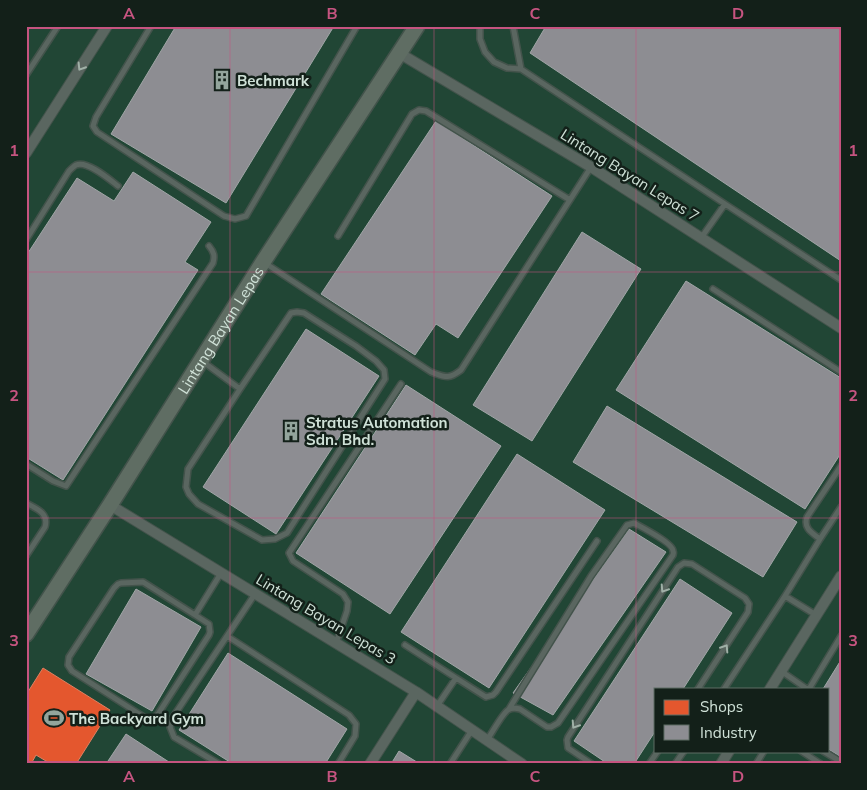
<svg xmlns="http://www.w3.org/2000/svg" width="867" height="790" viewBox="0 0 867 790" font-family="Mulish,sans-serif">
<rect width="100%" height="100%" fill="#24362d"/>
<!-- built -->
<path fill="#214635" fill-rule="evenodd" d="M26,26H841V764H26ZM656,689H828V751H656Z"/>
<!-- shops -->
<path fill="#e4572e" stroke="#de8061" d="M43,668L110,710L76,764H51L36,755L31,764H26V695Z"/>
<!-- industry -->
<path fill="#8d8d92" stroke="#a1a6a7" d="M176,26H334L226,203L111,134Z
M546,26H841V261L530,53Z
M436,121L552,196L458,338L436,324L415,355L321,294Z
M133,172L211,222L185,262L198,270L63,480L26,457L27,282L26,256L77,178L114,201Z
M582,232L641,269L532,441L473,405Z
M686,281L841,378V453L805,509L616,390Z
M306,329L379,376L276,534L203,487Z
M406,385L501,446L390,614L296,553Z
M607,406L797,522L763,577L573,462Z
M517,454L605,510L489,688L401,632Z
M629,529L666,552L553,715L513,693Z
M680,579L732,613L683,689H656V730L634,764H608L574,741Z
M136,589L201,627L152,711L86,674Z
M228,653L347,729L325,764H233L179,730Z
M841,660V757L828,749V689H823Z
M126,734L172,764H106Z
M399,751L420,764H391Z"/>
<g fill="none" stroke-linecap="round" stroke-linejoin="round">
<defs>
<path id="lane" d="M151,26L96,117L93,126L97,132L224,216L235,219L246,216L357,26
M480,26V39L485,52L494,62L507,68L521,69
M513,26L521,69L725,204
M26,75L58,26
M338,236L412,114L419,110L426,111L570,200
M701,238L725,204L841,280
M26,240L69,171C70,170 74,166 76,165C87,160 109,179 118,186
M265,263L431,372C445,377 448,380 461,370L591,167
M713,289L841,372
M297,312L304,313L356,346L376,361L384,370L385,379L287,533L275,539L262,540L198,504L189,494L186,487L188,469L240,389L291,313Z
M202,361L240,389
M26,464L53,481L66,486L213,263C215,256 214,252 209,246
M26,503C37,509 49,513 45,527L26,556
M820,539L841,507
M195,615L209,624L210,632L209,635L158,714L152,719L144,717L72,671L68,665L69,657L114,588L118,584L121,583L143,582L195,615L221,573
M816,615L785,596L820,539C812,533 803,528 807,517L841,466
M227,636L349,715L356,724L355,736L338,764
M336,643L347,611L348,602L343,594L293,561L289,553L401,384
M405,645L456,678
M781,671L807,689
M724,689L785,596
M809,689L841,636
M437,706L456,678L486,697L493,695L496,692L597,541
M487,740C492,733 502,714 508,710C512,707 516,708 520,709L547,727H551L558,723L673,555C673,554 674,553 673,551C673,543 641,527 634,523L627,525L591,576L509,709
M801,751L821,764
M823,751L841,762
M219,764L174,737L170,727L173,717L255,594
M450,764L472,730
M592,764L568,748L567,740L568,737L678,567L684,563L692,564L745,598L749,604L748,612L698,689
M649,764L658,751
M675,764L684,751
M756,764L764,751"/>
<path id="street" d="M399,53L591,167L841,328
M26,153L107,26
M110,505L416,692L522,764
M770,689L841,576
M370,764L416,692
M721,764L729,751"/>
<g id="secondary">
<path id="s1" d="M26,634L110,505L263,262L417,26"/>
</g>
</defs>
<!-- lane casing -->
<use href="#lane" stroke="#43534b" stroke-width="8"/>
<!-- street casing -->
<use href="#street" stroke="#43534b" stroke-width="12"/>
<!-- secondary casing -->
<use href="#secondary" stroke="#43534b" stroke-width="18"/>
<!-- lane -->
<use href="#lane" stroke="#5a6660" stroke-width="5"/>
<!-- street -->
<use href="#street" stroke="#5a6660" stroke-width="10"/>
<!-- secondary -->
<use href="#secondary" stroke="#5f6d63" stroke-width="15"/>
</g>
<!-- one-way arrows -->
<defs><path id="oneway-chevron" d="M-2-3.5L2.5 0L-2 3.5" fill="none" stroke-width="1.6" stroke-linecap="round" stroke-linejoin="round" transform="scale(1.25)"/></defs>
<g stroke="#a0b0a7">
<use href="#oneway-chevron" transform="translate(81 67) rotate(122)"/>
<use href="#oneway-chevron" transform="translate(664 589) rotate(123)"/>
<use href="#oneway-chevron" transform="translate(725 648) rotate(-57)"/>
<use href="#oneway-chevron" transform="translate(575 725) rotate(123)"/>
</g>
<!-- grid -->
<path fill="none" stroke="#c65480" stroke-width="1" stroke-opacity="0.55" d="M230,26V764M434,26V764M636,26V764M26,272H841M26,518H841"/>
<!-- icons -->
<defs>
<symbol id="building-bare" viewBox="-9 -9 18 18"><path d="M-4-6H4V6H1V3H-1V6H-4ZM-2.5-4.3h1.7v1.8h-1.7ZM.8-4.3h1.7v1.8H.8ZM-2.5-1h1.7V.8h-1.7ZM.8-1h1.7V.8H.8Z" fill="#93a59c" stroke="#132019" stroke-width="2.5" paint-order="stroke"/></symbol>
<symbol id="stadium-bare" viewBox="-9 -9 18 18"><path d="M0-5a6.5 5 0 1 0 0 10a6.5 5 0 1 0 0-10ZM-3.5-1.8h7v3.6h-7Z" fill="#93a59c" stroke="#132019" stroke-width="2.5" paint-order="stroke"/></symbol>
</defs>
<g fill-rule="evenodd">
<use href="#building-bare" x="208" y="66" width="28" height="28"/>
<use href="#building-bare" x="277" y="417" width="28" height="28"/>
<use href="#stadium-bare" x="40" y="704" width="28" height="28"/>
</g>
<g text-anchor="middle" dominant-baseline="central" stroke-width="5" stroke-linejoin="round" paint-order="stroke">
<!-- poi labels -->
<g font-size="15" font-weight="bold" fill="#cfe1d7" stroke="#132019" text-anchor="start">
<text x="237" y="80">Bechmark</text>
<text x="306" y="422">Stratus Automation<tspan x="306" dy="17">Sdn. Bhd.</tspan></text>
<text x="69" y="718">The Backyard Gym</text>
</g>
<!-- street labels -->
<g font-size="15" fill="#cfe1d7" stroke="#132019">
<text transform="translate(630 175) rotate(32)">Lintang Bayan Lepas 7</text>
<text stroke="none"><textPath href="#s1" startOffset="361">Lintang Bayan Lepas</textPath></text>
<text transform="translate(326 619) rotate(31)">Lintang Bayan Lepas 3</text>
</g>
</g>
<!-- border -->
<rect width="867" height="790" fill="none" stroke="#132019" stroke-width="55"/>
<!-- legend -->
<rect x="654" y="688" width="175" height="65" fill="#132019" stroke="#5e6d65"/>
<rect x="664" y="700" width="25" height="15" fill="#e4572e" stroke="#5e6d65"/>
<text x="700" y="712" font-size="15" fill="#cfe1d7">Shops</text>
<rect x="664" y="725" width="25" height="15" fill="#8d8d92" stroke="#5e6d65"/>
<text x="700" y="738" font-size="15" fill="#cfe1d7">Industry</text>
<rect x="28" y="28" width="812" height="734" fill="none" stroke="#c65480" stroke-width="2"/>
<g font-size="16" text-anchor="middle" font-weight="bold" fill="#c65480">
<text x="129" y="19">A</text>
<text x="332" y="19">B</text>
<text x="535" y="19">C</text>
<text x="738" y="19">D</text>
<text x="14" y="156">1</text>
<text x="853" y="156">1</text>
<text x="14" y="401">2</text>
<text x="853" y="401">2</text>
<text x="14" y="646">3</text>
<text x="853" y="646">3</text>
<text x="129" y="782">A</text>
<text x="332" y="782">B</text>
<text x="535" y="782">C</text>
<text x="738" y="782">D</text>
</g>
</svg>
